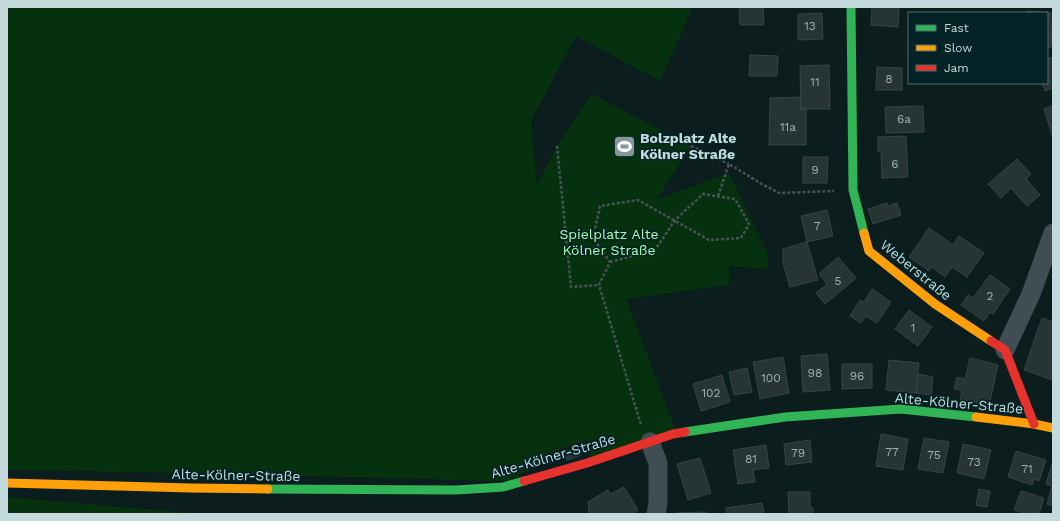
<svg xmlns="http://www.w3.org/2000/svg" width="1060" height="521" viewBox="0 0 1060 521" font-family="'Work Sans',sans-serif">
<rect width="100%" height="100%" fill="#0c1d1e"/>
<!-- green -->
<path fill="#06310f" d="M7,7H693L660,81L576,36L531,121L537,185L557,146L592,94L691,146L657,199L729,173L767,252L768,269L729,266V285L626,299L676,431L591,460L587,440L554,451L511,481L42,470H7Z
M7,497L191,513L7,514Z"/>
<!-- building -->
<path fill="#263534" stroke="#364443" d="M739,7H763L764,25H740Z
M872,7H899L898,27L871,25Z
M1027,11L1053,13L1051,47H1047V13H1026Z
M822,13L823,39L798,40V14Z
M750,55L778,56L777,76H749Z
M1053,57V88L1045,91L1042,83H1047V59Z
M829,65L830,109H801L800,66Z
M877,67L902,68V90H876Z
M801,97V109H806V145H769L770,98Z
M923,106L924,132L886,133L885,107Z
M1053,106V138L1044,109Z
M906,136L908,177L882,178L881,152L878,151V137Z
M803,157H828L827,183H803Z
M1017,159L1031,174L1026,179L1040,195L1027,206L1011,188L1001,198L988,184Z
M887,203L888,206L897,203L901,215L873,224L868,209Z
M827,210L833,236L807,242L801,216Z
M929,228L953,245L959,236L984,253L967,277L952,267L945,277L932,267L929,271L909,257Z
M807,242L818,280L790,287L783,263V249Z
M838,257L856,278L825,304L816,293L827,284L819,274Z
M990,275L1010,289L993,314L990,312L984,321L961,305L968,295L973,298Z
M872,289L891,302L877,323L866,316L861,323L850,316L860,300L864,302Z
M909,310L932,327L918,346L895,329Z
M1042,318L1053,322V380L1024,370Z
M827,354L830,390L803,392L801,356Z
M783,357L789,393L760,399L753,362Z
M970,358L998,365L989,405L960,399L962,390L954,389L957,377L965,379Z
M889,360L919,363L916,393L886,390Z
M842,364H872V388L842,389Z
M747,368L752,392L734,395L729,372Z
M918,374L933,377L931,395L916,393Z
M722,375L730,402L701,411L693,384Z
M881,434L908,439L903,470L876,466Z
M924,438L949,442L943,473L918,469Z
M810,440L812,462L786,465L784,444Z
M963,444L991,450L984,479L957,473Z
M766,445L769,468L753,470L755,482L738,484L733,450Z
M578,448L581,455L567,460L564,452Z
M1016,451L1046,460L1039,481L1034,479L1032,485L1008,477Z
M700,458L711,493L688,500L677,464Z
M1053,461V506L1047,504L1052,486L1046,484Z
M624,487L638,510L631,514H589L588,502L608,490L610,494Z
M979,489L990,491L987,507L976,505Z
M1021,491L1044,498L1039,514H1027L1014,510Z
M788,492H810V508H813V514H789Z
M762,503L764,514H727L726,508Z
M706,512V514H677V513Z"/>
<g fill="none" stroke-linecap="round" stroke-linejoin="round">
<!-- path -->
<path stroke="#475356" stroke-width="2.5" stroke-dasharray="3 2" stroke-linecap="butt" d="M557,146L571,287L598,285
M691,146L729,164
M718,196L729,164L760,183L779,193L834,191
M610,262L655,250L675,220L703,194L735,199L749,224L741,238L709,240L638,200L600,206L593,238L610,262L599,285L641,425"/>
<!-- street -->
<path stroke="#404e54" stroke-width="19" d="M1005,350L1031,294L1053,233
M650,442L658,463V503L656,514"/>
<!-- fast -->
<path stroke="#30b455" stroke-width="9" d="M851,7L853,190L864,233
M685,432L785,417L901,409L976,417
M268,489L456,490L503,487L524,481"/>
<!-- slow -->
<path stroke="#ff9f0a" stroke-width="9" d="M864,233L869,251L935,304L991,341
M976,417L1034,424L1053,428
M7,483L191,488L268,489"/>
<!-- jam -->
<path stroke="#e5322d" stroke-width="9" d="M991,341L1005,350L1034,424
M524,481L587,463L673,434L685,432"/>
</g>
<!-- icons -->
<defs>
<symbol id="stadium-square" viewBox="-11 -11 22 22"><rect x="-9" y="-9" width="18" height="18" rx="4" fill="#849799" stroke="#042326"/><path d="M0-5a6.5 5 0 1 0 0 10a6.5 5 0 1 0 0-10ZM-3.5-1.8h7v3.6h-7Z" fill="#fff"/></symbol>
</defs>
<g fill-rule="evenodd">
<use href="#stadium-square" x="612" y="134" width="25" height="25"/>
</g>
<g text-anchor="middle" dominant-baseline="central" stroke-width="3.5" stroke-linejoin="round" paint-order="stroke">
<!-- number labels -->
<g font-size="12" fill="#9cb0b1">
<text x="810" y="26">13</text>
<text x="889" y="79">8</text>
<text x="815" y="82">11</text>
<text x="904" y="119">6a</text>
<text x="788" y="127">11a</text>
<text x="895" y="164">6</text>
<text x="815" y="170">9</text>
<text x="817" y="226">7</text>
<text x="838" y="281">5</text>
<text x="990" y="296">2</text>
<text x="913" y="328">1</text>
<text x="815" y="373">98</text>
<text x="857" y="376">96</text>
<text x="771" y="378">100</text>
<text x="711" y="393">102</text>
<text x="892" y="452">77</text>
<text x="798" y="453">79</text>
<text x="934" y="455">75</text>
<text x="751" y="459">81</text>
<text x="974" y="462">73</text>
<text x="1027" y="469">71</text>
</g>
<!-- poi labels -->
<g font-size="14" font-weight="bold" fill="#c4d9db" stroke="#042326" text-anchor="start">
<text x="640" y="138">Bolzplatz Alte<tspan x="640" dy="16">Kölner Straße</tspan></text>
</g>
<!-- park labels -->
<g font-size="14" fill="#a1fea7" stroke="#042326">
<text x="609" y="234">Spielplatz Alte<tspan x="609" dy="16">Kölner Straße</tspan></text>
</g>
<!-- street labels -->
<g font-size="14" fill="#c4d9db" stroke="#042326">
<text transform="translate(916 270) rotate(39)">Weberstraße</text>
<text transform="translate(959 403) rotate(5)">Alte-Kölner-Straße</text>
<text transform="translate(553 456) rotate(-16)">Alte-Kölner-Straße</text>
<text transform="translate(236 475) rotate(1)">Alte-Kölner-Straße</text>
</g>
</g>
<!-- border -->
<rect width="1060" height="521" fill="none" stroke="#c4d9db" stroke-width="16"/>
<!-- legend -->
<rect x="908" y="12" width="140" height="72" fill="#042326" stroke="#516c6e"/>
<rect x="916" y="25" width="20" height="6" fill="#30b455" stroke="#516c6e"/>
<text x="944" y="32" font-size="12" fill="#c4d9db">Fast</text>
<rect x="916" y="45" width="20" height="6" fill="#ff9f0a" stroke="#516c6e"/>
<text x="944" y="52" font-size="12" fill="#c4d9db">Slow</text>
<rect x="916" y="65" width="20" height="6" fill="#e5322d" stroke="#516c6e"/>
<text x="944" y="72" font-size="12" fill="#c4d9db">Jam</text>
</svg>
